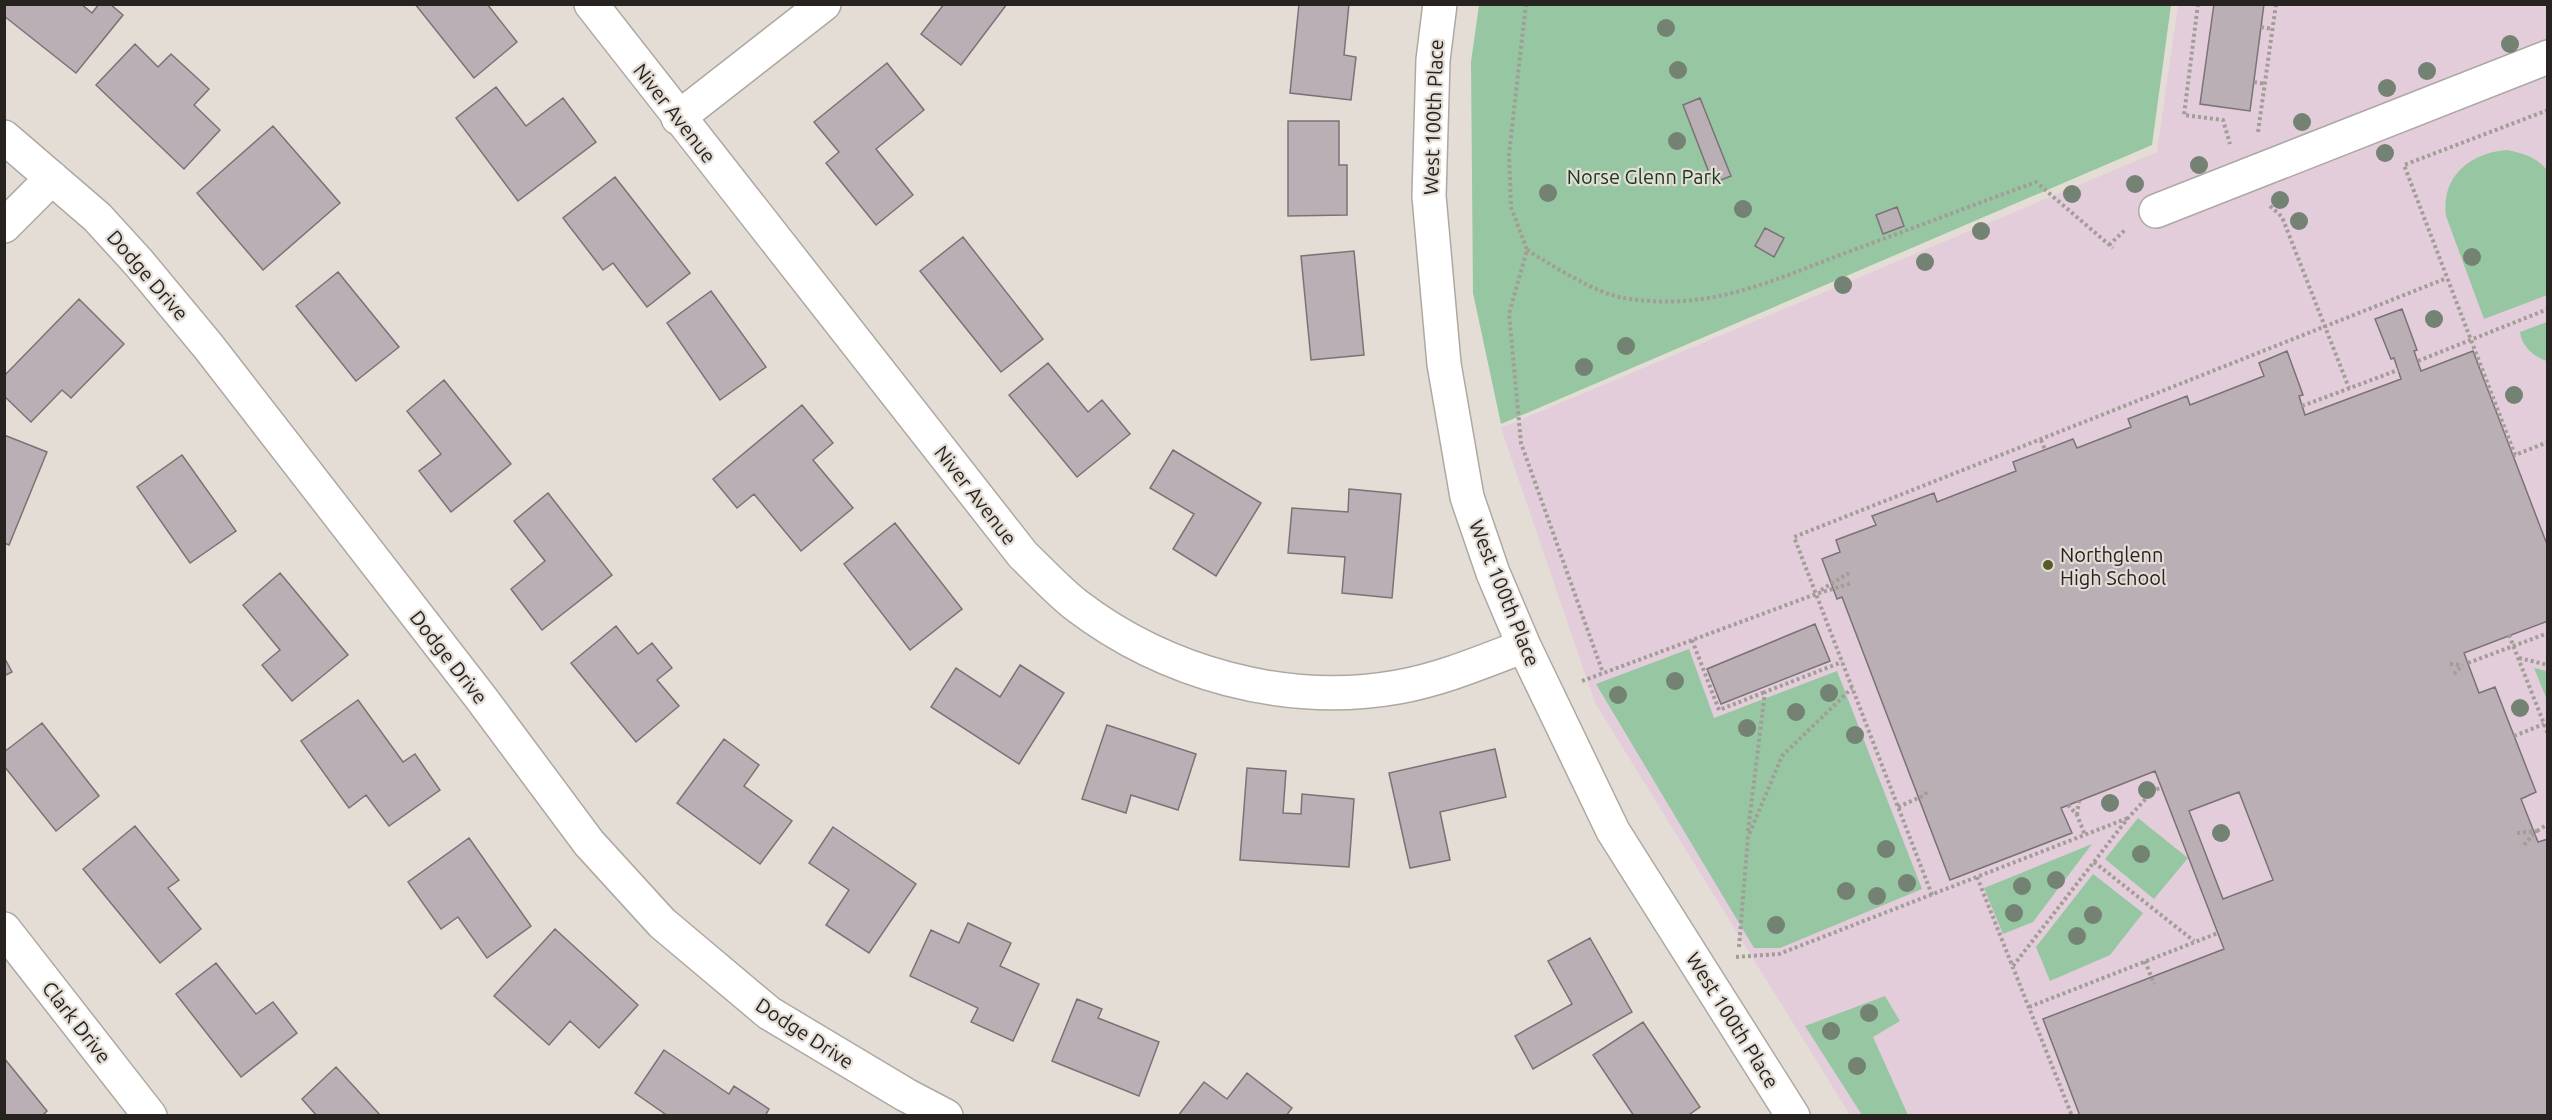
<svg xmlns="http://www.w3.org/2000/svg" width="2552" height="1120" viewBox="0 0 2552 1120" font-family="Ubuntu,sans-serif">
<rect width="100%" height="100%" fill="#e4ddd6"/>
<!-- education -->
<path fill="#e3cddb" d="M2178,5H2547V1115H1850L1595,703L1501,428L2157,152Z"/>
<!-- green -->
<path fill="#97c6a2" d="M1479,5H2171L2152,145L1501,424L1473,293L1471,62Z
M2507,150C2523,153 2536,157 2547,170V295L2484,319L2446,216C2441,176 2470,153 2507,150Z
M2547,322V361C2534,357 2522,347 2520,332Z
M1689,649L1714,718L1837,671L1922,889L1780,948H1754L1596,684Z
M2534,668L2547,671V700Z
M2138,818L2188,858L2154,899L2105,859Z
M2092,844L2033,922L2003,934L1984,888Z
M2093,874L2143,913L2110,955L2050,981L2036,947Z
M1885,996L1900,1021L1873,1037L1908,1115H1862L1805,1026Z"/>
<!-- building -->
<path fill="#b9afb4" stroke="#7b7276" stroke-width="1.5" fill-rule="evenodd" d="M4,4H81L92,13L99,4H110L123,15L76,73L4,16Z
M415,4H487L517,42L474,78Z
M944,4H1007L961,65L921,34Z
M1299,4H1349L1344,55L1356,57L1351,100L1290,93Z
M2214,4H2264L2250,111L2200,104Z
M135,44L158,67L171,54L209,89L194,105L220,130L184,169L96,85Z
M887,63L924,110L876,149L913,195L876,225L826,163L839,152L814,122Z
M496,87L526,126L563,98L596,142L518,201L456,118Z
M1700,98L1731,176L1713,183L1683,105Z
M1288,121H1339V165H1347V215L1288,216Z
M273,126L340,203L263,270L197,193Z
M615,177L690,273L647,307L613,263L603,270L563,218Z
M1897,207L1904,226L1883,234L1876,215Z
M1765,228L1784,238L1774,257L1755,246Z
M963,237L1043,339L1001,372L920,271Z
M1354,251L1364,355L1311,360L1301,256Z
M338,272L399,347L356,381L296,306Z
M711,291L766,367L720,400L667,323Z
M79,299L124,344L71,398L62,390L31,422L4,396V376Z
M2402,309L2417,350L2414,351L2421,371L2473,351L2548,547V621L2464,653L2479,693L2495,687L2536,792L2521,799L2538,842L2548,839V1116H2080L2043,1019L2224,949L2155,771L2061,808L2072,833L1950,880L1842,597L1837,599L1822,559L1840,552L1836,540L1876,525L1872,516L1934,493L1937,502L2016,471L2013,462L2073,439L2077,448L2131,427L2128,419L2187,396L2190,405L2264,376L2259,363L2287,351L2303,395L2299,396L2305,415L2401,379L2394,358L2391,359L2375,319ZM2239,792L2273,880L2223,899L2189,811Z
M1048,363L1088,412L1102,400L1130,434L1077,477L1009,395Z
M444,380L511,464L451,512L419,471L441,454L407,411Z
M802,405L833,443L813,460L853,508L801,551L754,494L737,508L713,479Z
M4,435L47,452L9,545L4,543Z
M1173,450L1261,503L1216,576L1173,549L1194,514L1150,488Z
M182,455L236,531L190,563L137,487Z
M1349,489L1401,494L1392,598L1342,593L1345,557L1288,553L1292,508L1348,512Z
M548,493L612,575L542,630L511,589L545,561L514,521Z
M895,523L962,609L910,650L844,564Z
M280,573L348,655L292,701L262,665L280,650L243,605Z
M1815,624L1830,661L1721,704L1707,669Z
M616,626L638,654L652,643L672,668L657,680L679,706L636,742L571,663Z
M4,657L12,672L4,676Z
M1020,665L1064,693L1019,764L931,707L956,668L1000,697Z
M358,700L403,762L415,754L440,790L389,826L366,795L349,808L301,741Z
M42,723L99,796L56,831L4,766V752Z
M1107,725L1196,754L1178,810L1131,795L1126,813L1082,799Z
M724,739L759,765L744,786L792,821L760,864L677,803Z
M1495,749L1506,797L1440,812L1450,860L1410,868L1389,773Z
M1247,768L1286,771L1283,813L1301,814L1302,794L1354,799L1349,867L1240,860Z
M135,826L179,880L168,888L201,929L160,963L83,869Z
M833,827L916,884L869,953L826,925L849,890L809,863Z
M469,838L531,926L487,958L458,917L441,929L408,882Z
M968,923L1011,943L1000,966L1039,984L1013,1041L971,1022L978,1008L910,976L931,930L959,943Z
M555,929L638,1005L599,1048L570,1021L549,1045L494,996Z
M1590,938L1632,1012L1533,1069L1515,1036L1572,1004L1548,961Z
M216,963L256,1014L273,1002L297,1033L241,1077L176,994Z
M1077,999L1102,1009L1098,1018L1159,1042L1139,1096L1052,1061Z
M1643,1022L1700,1107L1687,1116H1634L1593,1055Z
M664,1050L729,1094L734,1086L769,1109L765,1116H668L635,1093Z
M4,1058L47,1111L42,1116H4Z
M336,1067L381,1116H317L302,1099Z
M1247,1073L1292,1108L1286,1116H1178L1204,1082L1227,1099Z"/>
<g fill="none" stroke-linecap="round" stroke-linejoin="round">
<defs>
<path id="minor" d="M591,4L1023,555C1040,571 1057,590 1076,605C1165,673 1286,707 1398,687C1442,679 1482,662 1524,646
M1440,4L1433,60L1429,196L1444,364L1467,497L1493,573L1524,646L1613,831L1793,1116
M678,118L824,4
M4,137L97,217L139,263L208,346L481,698L589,843L662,923L769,1013L906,1095L946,1116
M2156,211L2548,57
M4,226L52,178
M4,929L150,1116"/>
</defs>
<!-- minor casing -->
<use href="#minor" stroke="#afa8a2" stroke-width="36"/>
<!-- path -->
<path stroke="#a29d97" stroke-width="4" stroke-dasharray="3 3" stroke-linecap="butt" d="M1526,4L1509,154L1511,207L1527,250L1509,314L1521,443L1603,673
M2198,4L2184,115L2223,120L2230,144
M2261,27L2273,29
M2254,82L2265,84
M2548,110L2404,165L2515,455L2548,442
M2258,132L2276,4
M2270,206L2282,217L2349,388
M2109,245L2126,229
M1527,250C1551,265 1597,294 1624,298C1712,313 1777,278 1856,249C1916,227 1976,204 2036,182L2113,248
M2418,361L2548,309
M2302,406L2398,370
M2041,440L2045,450
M1821,590L1849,573
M2509,635L2548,734
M1692,640L1719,710L1765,692
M2519,658L2548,665
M2468,663L2548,633
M2450,664L2462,665
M2454,674L2463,665
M1582,681L1816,594L1852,583
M2514,736L2544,724
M2068,805L2077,815L2085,835
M1898,807L1925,795L1927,791
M2077,815L2079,801
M1748,831L1765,692L1842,662
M2537,831L2548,824
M2517,833L2537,831L2522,847
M2094,862L2194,941
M1977,877L2072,1116
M1932,895L1794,537L2447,278
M1739,947L1748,837L1782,756L1852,688
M1736,957L1779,954L2128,818
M2145,961L2154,984
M2013,966L2128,818L2153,791L2162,787
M2029,1007L2218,933"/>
<!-- minor -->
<use href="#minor" stroke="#fff" stroke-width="33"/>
</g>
<!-- trees -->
<g fill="#738272">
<circle cx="1666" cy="28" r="9"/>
<circle cx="2510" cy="44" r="9"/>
<circle cx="1678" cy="70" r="9"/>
<circle cx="2427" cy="71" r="9"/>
<circle cx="2387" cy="88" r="9"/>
<circle cx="2302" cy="122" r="9"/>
<circle cx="1677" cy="141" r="9"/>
<circle cx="2385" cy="153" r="9"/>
<circle cx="2199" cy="165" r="9"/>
<circle cx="2135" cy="184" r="9"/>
<circle cx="1548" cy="193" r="9"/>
<circle cx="2072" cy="194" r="9"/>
<circle cx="2280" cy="200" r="9"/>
<circle cx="1743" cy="209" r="9"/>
<circle cx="2299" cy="221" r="9"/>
<circle cx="1981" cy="231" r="9"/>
<circle cx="2472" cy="257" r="9"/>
<circle cx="1925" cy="262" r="9"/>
<circle cx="1843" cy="285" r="9"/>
<circle cx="2434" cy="319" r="9"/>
<circle cx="1626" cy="346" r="9"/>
<circle cx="1584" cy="367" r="9"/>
<circle cx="2514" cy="395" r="9"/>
<circle cx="1675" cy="681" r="9"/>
<circle cx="1829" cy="693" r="9"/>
<circle cx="1618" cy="695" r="9"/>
<circle cx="2520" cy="708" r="9"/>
<circle cx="1796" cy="712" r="9"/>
<circle cx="1747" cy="728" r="9"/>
<circle cx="1855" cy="735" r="9"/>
<circle cx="2147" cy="790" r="9"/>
<circle cx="2110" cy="803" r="9"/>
<circle cx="2221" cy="833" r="9"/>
<circle cx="1886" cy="849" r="9"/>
<circle cx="2141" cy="854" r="9"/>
<circle cx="2056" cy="880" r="9"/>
<circle cx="1907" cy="883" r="9"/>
<circle cx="2022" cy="886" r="9"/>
<circle cx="1846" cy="891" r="9"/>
<circle cx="1877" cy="896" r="9"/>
<circle cx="2014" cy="913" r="9"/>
<circle cx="2093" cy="915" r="9"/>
<circle cx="1776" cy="925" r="9"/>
<circle cx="2077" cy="936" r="9"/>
<circle cx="1869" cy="1013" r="9"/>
<circle cx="1831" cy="1031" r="9"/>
<circle cx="1857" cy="1066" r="9"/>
</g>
<!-- markers -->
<circle fill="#565d2b" stroke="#e4ddd6" stroke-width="2" cx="2048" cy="565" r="6"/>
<g text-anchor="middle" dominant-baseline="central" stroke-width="4.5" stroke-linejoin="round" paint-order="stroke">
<!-- street labels -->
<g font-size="20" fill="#262320" stroke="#e4ddd6">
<text transform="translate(675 113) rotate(52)">Niver Avenue</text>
<text transform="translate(1433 117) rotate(-88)">West 100th Place</text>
<text transform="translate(148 275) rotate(49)">Dodge Drive</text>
<text transform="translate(976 495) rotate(52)">Niver Avenue</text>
<text transform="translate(1505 593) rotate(68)">West 100th Place</text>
<text transform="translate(449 657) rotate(52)">Dodge Drive</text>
<text transform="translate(1733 1020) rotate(58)">West 100th Place</text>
<text transform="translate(77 1022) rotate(52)">Clark Drive</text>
<text transform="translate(805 1033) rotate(33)">Dodge Drive</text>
</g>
<!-- park labels -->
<g font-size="20" fill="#163820" stroke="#e4ddd6">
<text x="1644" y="176">Norse Glenn Park</text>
</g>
<!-- poi labels -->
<g font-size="20" fill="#262320" stroke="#e4ddd6" text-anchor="start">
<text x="2060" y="554">Northglenn<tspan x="2060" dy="23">High School</tspan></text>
</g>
</g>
<!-- border -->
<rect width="2552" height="1120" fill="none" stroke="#262320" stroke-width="12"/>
</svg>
